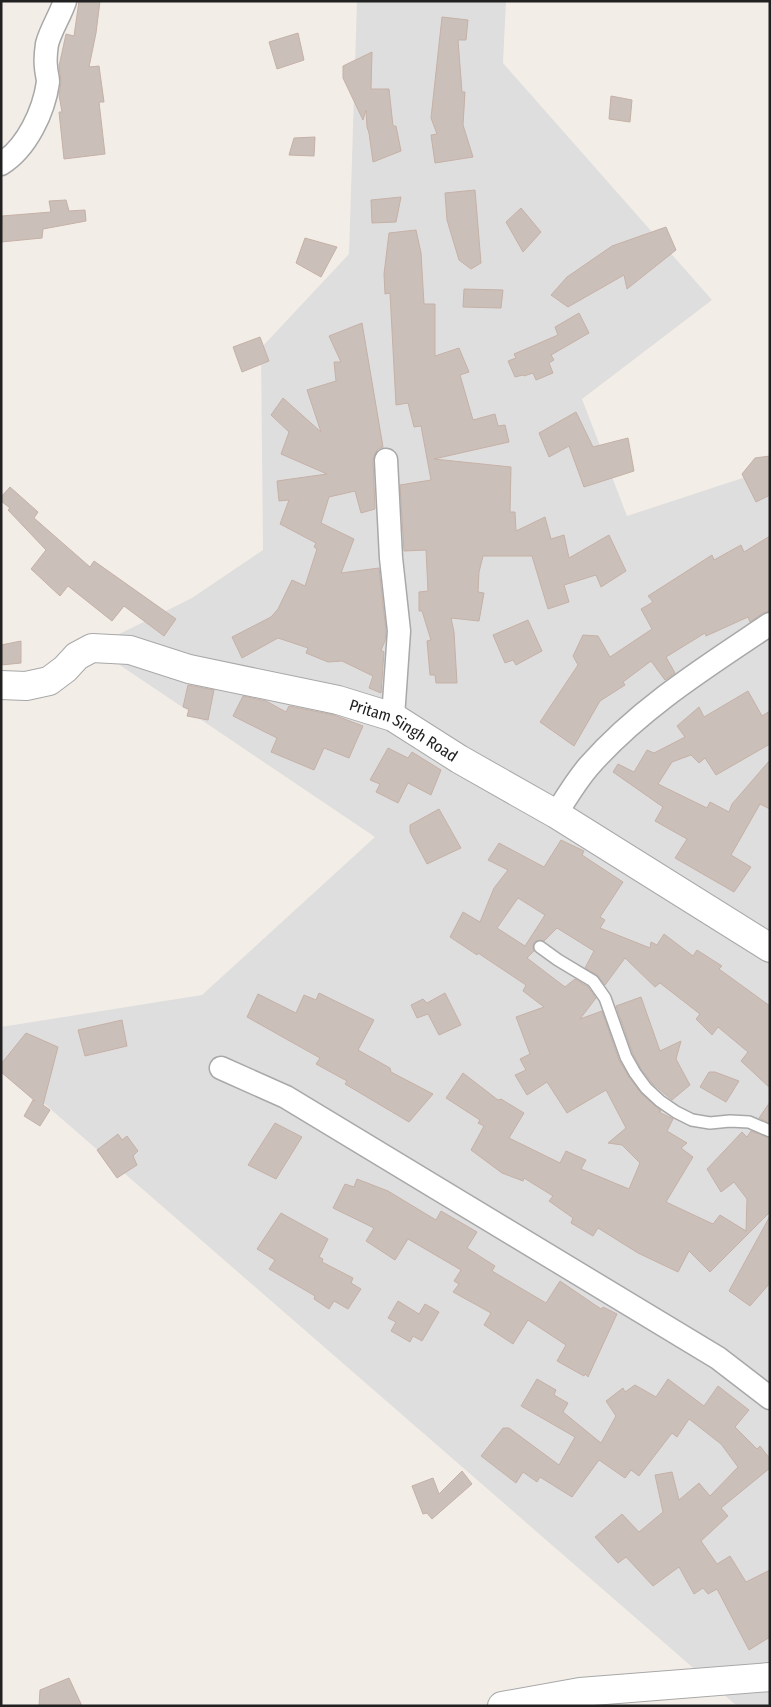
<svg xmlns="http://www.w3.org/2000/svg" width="771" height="1707" viewBox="0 0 771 1707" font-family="'Fira Sans Condensed',sans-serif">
<rect width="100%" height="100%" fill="#f2ede7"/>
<!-- residential -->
<path fill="#dfdede" d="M357,1H506L503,63L712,300L582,399L627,516L770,469V1706H737L1,1066V1027L202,995L375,837L93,647L192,598L263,550L261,348L349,254Z"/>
<!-- building -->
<path fill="#cbbfb9" stroke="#c5b1a7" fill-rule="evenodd" d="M79,1H100L96,33L89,67L99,66L104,102H99L105,154L64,159L59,112H62L59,95L61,82L59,66L66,34L74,36Z
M442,17L468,20L466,40H458L462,92H465L463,125L473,157L435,163L431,135L437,134L431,118Z
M298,33L304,60L277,69L269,42Z
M372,52L371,89H389L393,126H396L401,151L373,162L369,133L367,127L366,110L363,120L343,78V66Z
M611,96L632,100L630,122L609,119Z
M315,137L314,156L289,155L294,138Z
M475,190L481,263L471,269L459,260L447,220L445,193Z
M401,197L396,222L372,223L371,200Z
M66,200L69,211L85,210L86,221L43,229L42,238L1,242L2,216L51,212L49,201Z
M521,208L541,232L523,252L506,222Z
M666,227L676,250L627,289L624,275L568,307L551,295L567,277L612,246Z
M416,230L421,253L424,304H435V356L459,348L469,372L460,375L473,420L495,414L498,426L505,425L509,442L434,459L511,467L510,512H515L516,531L545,517L551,539L564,535L569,558L609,535L626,571L601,587L596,575L564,585L569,602L548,609L532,556H483L479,572L478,592L484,593L479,621L451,618L454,632L457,683H436L435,675H430L427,641L431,640L422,611H419V592L428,591L426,550L404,551L400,485L431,480L421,426L414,427L408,403L396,405L390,293L385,294L384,274L389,233Z
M305,238L337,247L321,277L296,263Z
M464,289L503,290L501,308L463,307Z
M579,313L589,333L551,355L554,360L549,363L553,373L536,380L533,373L524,376L523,375L515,377L508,361L516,358L514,354L558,335L555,327Z
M362,323L383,447L378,449L375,454L373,460L375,509L361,513L355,491L329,497L321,523L354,539L341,573L379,568L386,631L385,641L381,650L384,652L381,693L369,688L373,676L342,661L328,662L306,653L308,648L278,638L242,658L232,637L271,617L278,609L292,580L305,586L317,549L314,547L316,543L280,524L289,500L279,501L277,481L327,474L281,454L289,432L271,415L283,398L321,432L307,390L336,381L334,362H341L329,336Z
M260,337L269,361L242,372L233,347Z
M576,412L593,447L628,438L634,471L584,487L569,446L549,457L539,433Z
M770,456V495L756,502L742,474L755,458Z
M10,487L38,512L34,518L90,567L94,561L176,619L164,636L124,606L112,621L68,586L60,596L31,569L46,550L8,510L10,508L1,501V497Z
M770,536V611L763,613L750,622L748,617L706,636L705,633L666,657L675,673L665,680L651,661L623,682L625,685L600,701L574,746L540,722L578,665L573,656L583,635L598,636L610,657L652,629L641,609L653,602L648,596L712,555L714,560L741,545L744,552Z
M528,620L542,651L516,665L513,660L505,663L493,635Z
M21,641V663L1,665V645Z
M188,685L214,690L208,720L187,716L189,709L183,707Z
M748,691L762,716L770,711V744L716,775L705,758L699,763L691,755L672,762L658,784L707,808L710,802L729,812L732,804L770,760V809L760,804L731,855L751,867L734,892L675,858L687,839L655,821L663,807L613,772L618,764L634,772L647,750L654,753L685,737L677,726L699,707L704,717Z
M243,696L266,701L286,712L289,706L334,715L363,726L349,758L324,748L314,770L271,752L277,738L233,716Z
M388,748L408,758L412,752L441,770L431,795L408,783L398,803L376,792L380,784L370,780Z
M439,809L461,848L427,864L410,832V825Z
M561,840L584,851L582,855L623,882L600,917L605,920L600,928L650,948L651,942L657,945L664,934L693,956L697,950L722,966L719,969L770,1006V1088L741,1061L748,1052L718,1027L712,1035L696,1019L700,1014L660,983L655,987L625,958L605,985L597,975L585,968L594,951L557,928L544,941L540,940L534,942L533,947L534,951L527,958L565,987L575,979L588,987L596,998L580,1019L602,1011L619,1060L629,1077L641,1093L661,1111L659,1112L673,1119L667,1131L687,1143L681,1148L693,1157L666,1202L713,1224L720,1215L746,1231L747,1199L734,1182L721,1192L707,1169L742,1132L747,1137L751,1131L770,1138V1212L710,1272L689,1251L678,1272L638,1253L598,1228L593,1236L571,1223L573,1218L549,1201L553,1196L524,1178L523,1181L502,1173L471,1150L484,1126L478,1123L480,1120L446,1098L463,1073L498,1100L501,1099L524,1113L509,1138L560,1163L566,1151L586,1160L581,1169L629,1189L640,1163L622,1145L608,1143L626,1128L606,1090L567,1113L547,1082L527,1095L515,1075L526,1070L520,1059L530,1054L516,1017L544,1007L523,991L526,985L478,953L477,955L450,937L463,912L480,922L494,888L508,870L488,860L499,843L544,867ZM518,898L545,915L525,946L497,928Z
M319,993L374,1020L358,1050L390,1068L391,1072L433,1094L409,1122L345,1084L347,1081L316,1064L320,1058L247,1017L258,994L296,1013L304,995L316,1000Z
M445,993L461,1025L439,1035L428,1014L417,1018L411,1005L423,999L427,1003Z
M641,997L660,1051L681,1041L676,1059L690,1085L672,1100L652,1083L641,1069L633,1054L616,1006Z
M122,1020L127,1046L85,1056L78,1030Z
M26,1033L58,1047L43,1105L50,1110L40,1126L24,1116L33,1100L35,1101L1,1072V1064Z
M709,1072H715L739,1081L726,1102L700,1087Z
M770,1102V1123L759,1118Z
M275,1123L302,1137L276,1179L248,1165Z
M118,1134L122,1140L127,1136L138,1151L133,1156L137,1165L117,1178L97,1150Z
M357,1179L388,1191L436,1220L441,1211L477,1232L467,1248L495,1266L492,1271L546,1303L560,1281L601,1309L603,1307L617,1314L588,1377L585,1374L584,1376L557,1361L566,1345L528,1320L513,1344L484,1325L491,1313L453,1292L459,1284L454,1281L461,1270L408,1239L395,1260L366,1241L374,1228L333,1208L345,1184L354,1187Z
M281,1213L328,1239L319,1257L323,1259L322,1262L353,1278L351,1283L361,1289L348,1309L334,1301L329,1309L314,1299L315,1296L269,1269L275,1260L257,1249Z
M770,1216V1283L750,1306L729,1291Z
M398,1301L419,1314L425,1304L439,1312L422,1341L413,1336L410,1342L391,1331L396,1322L388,1318Z
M537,1379L556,1390L554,1395L568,1403L563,1412L601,1443L616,1416L606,1401L623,1388L625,1392L635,1385L656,1397L668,1379L704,1406L718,1386L749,1410L735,1427L757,1449L760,1446L770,1459V1468L721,1508L728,1516L701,1541L717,1564L730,1556L746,1582L770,1570V1637L749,1650L717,1589L708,1594L703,1588L694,1594L679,1567L653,1586L626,1557L618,1563L595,1537L622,1514L639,1532L663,1512L655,1475L672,1472L679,1500L699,1483L710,1496L738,1467L721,1444L689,1419L677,1437L672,1433L639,1476L631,1470L625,1478L599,1460L572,1497L540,1477L537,1482L523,1472L516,1483L481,1456L503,1428H509L559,1465L575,1437L521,1406Z
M462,1471L472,1484L432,1519L427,1513L423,1514L412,1486L433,1478L439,1494Z
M69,1678L82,1706H39L40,1690Z"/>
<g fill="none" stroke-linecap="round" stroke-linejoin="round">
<defs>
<path id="service" d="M540,947L558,960L593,981L605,998L626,1057L635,1073L646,1088L660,1101L676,1112L692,1120L710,1123L730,1121L749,1122L770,1131"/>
<path id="minor" d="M1,164C27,148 44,111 48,82C48,77 46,72 46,67C45,60 46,51 47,44C51,29 60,16 65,1
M386,460L391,558L399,631L393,717
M556,814C566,798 576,781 589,766C640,708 706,667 770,624
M221,1068L286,1097L718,1358L770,1398"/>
<g id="tertiary">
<path id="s1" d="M1,685L26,686L49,681L65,669L77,656L92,648L130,650L189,669L338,700L393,717L459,759L556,814L770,948"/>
<path d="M502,1706L580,1692L770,1677"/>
</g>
</defs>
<!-- service casing -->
<use href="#service" stroke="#a8a8a8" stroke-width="14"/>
<!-- minor casing -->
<use href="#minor" stroke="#a8a8a8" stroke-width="25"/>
<!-- tertiary casing -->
<use href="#tertiary" stroke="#a8a8a8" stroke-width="30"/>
<!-- service -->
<use href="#service" stroke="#fff" stroke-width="11"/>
<!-- minor -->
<use href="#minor" stroke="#fff" stroke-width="22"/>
<!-- tertiary -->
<use href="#tertiary" stroke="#fff" stroke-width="28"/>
</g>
<g text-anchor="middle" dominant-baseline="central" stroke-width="5" stroke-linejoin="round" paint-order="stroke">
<!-- street labels -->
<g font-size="16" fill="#212121" stroke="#fff">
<text stroke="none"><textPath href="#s1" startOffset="428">Pritam Singh Road</textPath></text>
</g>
</g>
<!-- border -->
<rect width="771" height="1707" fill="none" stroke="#212121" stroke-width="5"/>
</svg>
